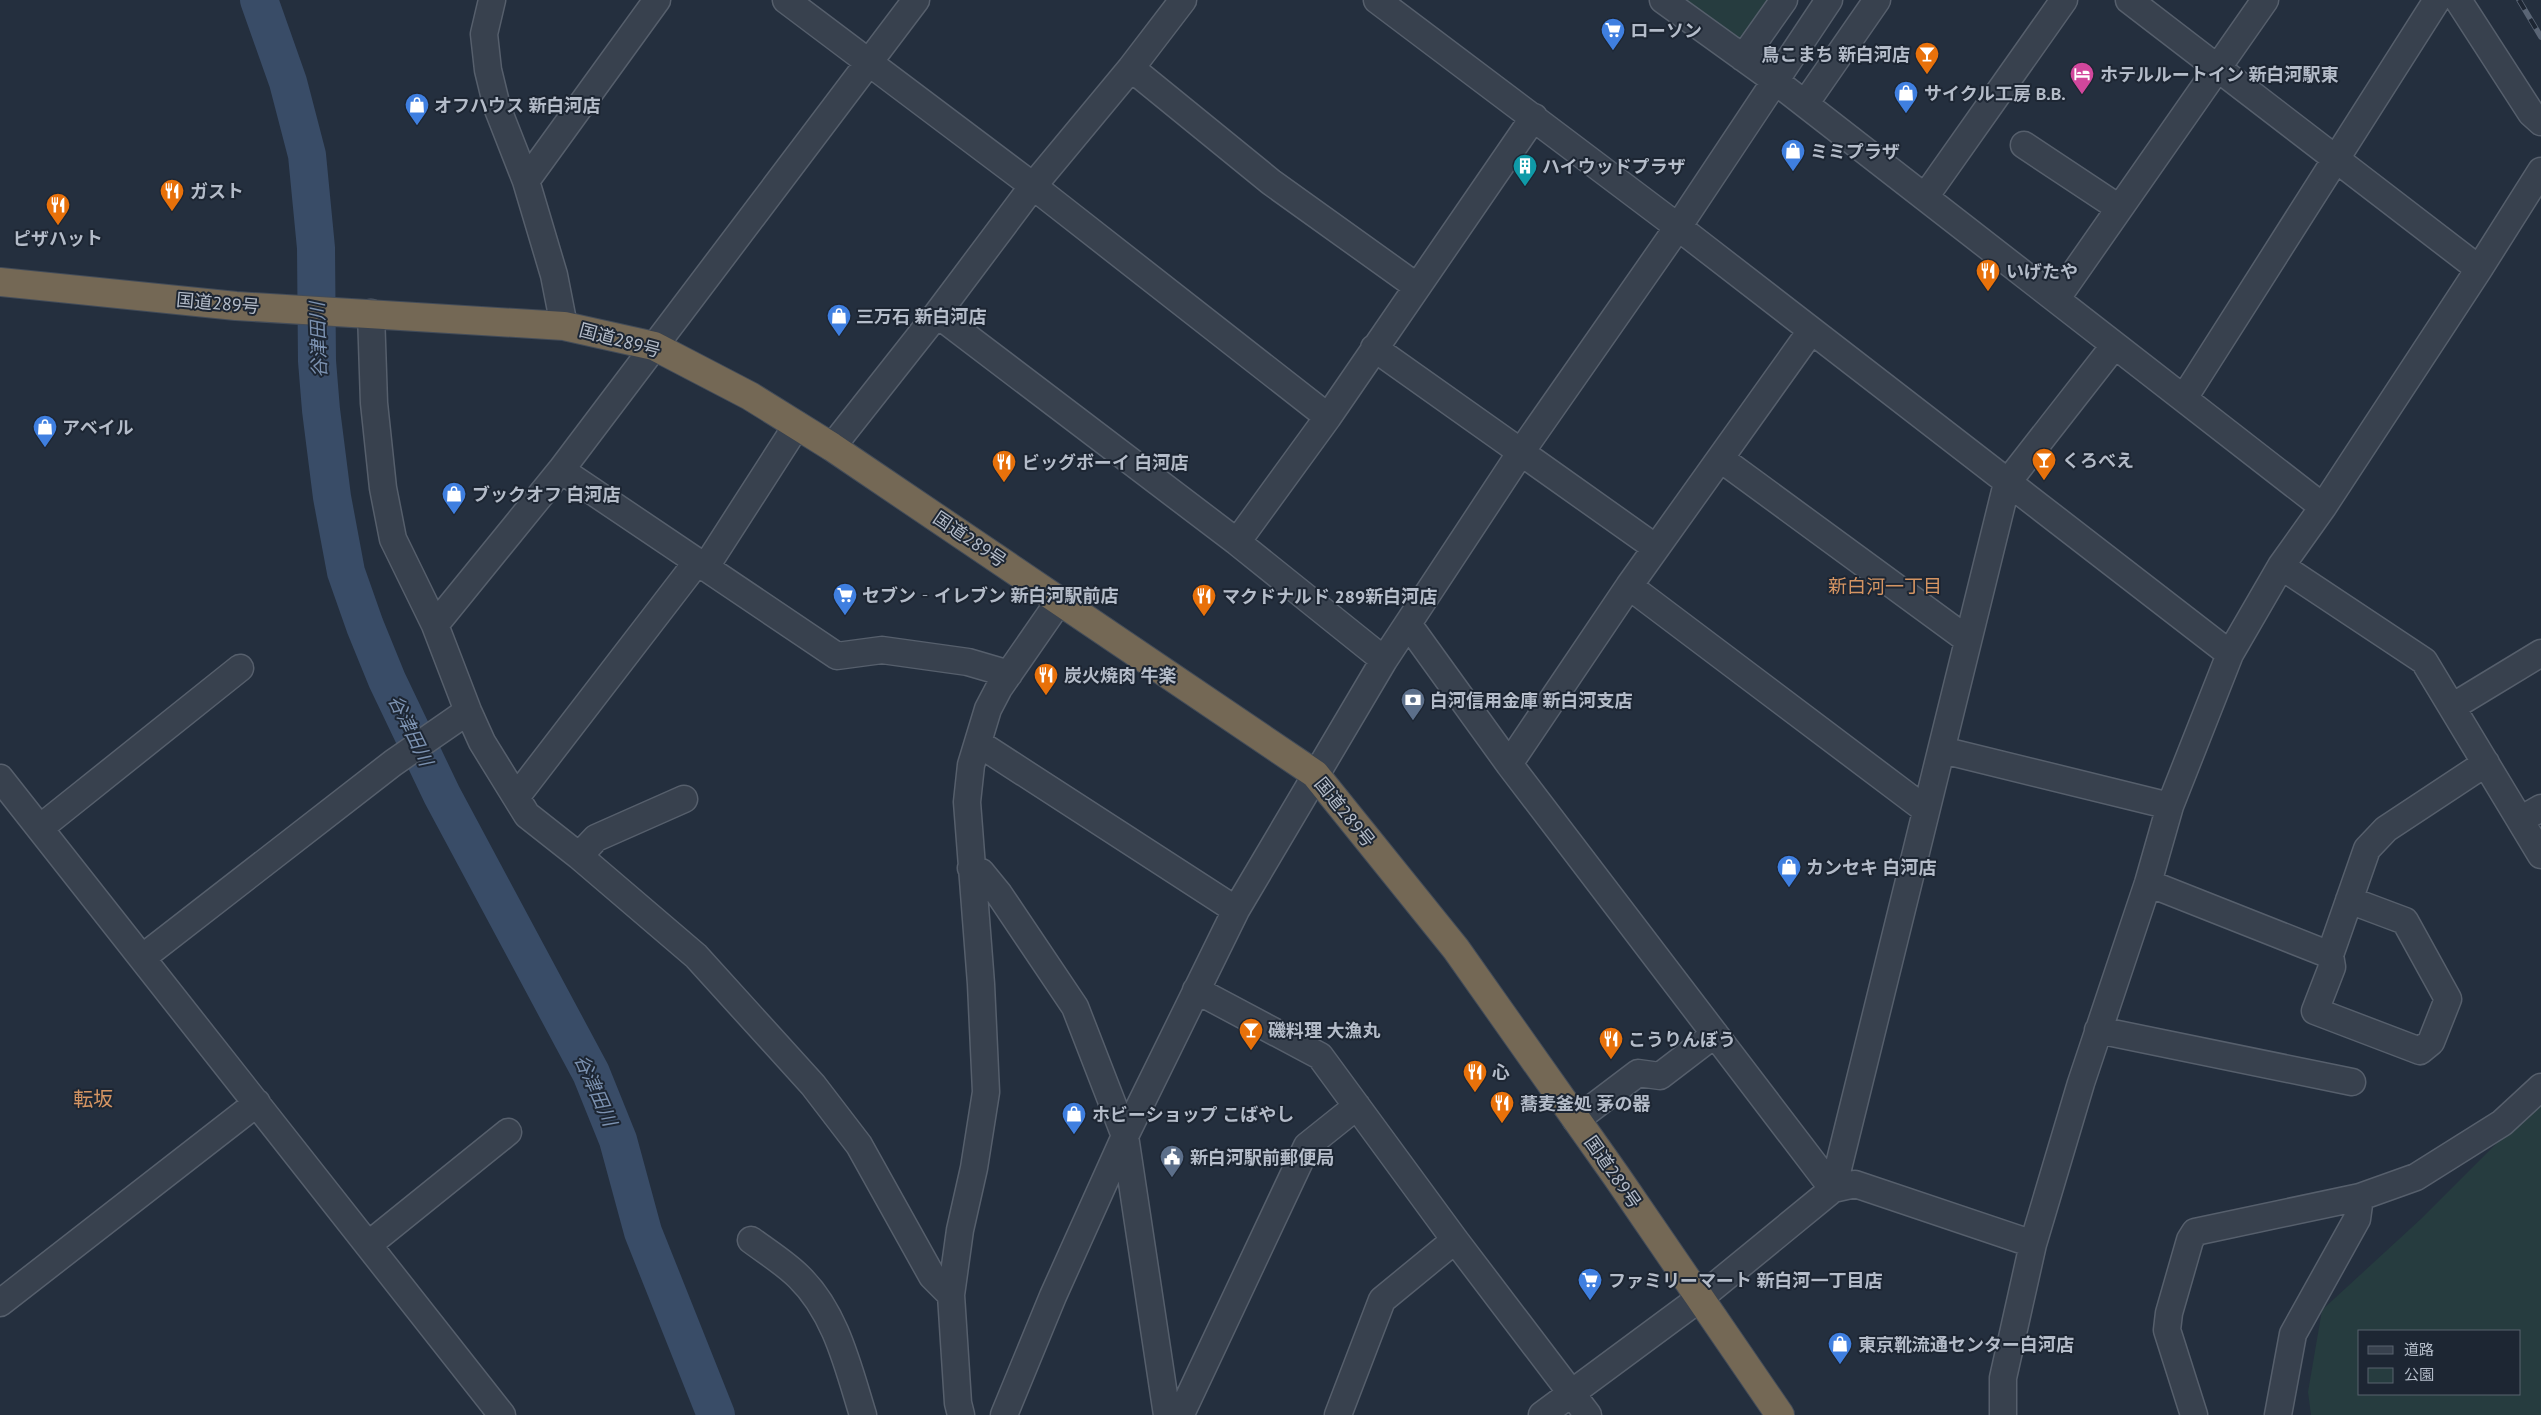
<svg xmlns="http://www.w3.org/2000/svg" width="2541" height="1415" viewBox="0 0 2541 1415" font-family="'PT Sans','Noto Sans JP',sans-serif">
<rect width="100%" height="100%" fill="#242f3e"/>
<!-- green -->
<path fill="#263c3f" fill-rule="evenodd" d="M1668,0H1773L1743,47Z
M2541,1103V1415H2311L2308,1392L2322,1310L2422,1218L2514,1126ZM2360,1331H2520V1394H2360Z"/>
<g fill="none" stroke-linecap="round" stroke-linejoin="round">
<!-- river -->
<path stroke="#394c67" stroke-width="38" d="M259,0L288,82L307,155L316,248L317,361L321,410L332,497L346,572L365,626L387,680L442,795L591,1073L618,1140L643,1232L716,1415"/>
<defs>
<path id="minor" d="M492,0L484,34L488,70L497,107L526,181L554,275L564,326
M786,0L1033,186L1328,417
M1377,0L1678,227L2230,654
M1663,0L1774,80L2323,507
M2129,0L2479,269
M2458,0L2531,113L2541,122
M1743,58L1784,0
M1131,68L1271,182L1416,286
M1805,104L1877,0
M2024,145L2119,208
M526,181L657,0
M1925,197L2064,0
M2057,298L2265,0
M371,313L374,403L383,488L393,539L435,625L468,711L482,742L527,815L579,856L696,956L813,1085L859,1145L932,1276L951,1295
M937,314L1237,542L1384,660
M1374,348L1656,548
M2184,398L2437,0
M832,447L937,314L1033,186L1131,68L1183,0
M1721,459L1968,640
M561,470L837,656L882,650L968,662L1009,674
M1237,542L1328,417L1534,117
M2281,566L2424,661L2541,855
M705,568L797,425
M1629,586L1926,810
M1408,624L1509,764L1833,1189
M435,625L561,470L916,0
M2452,707L2541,653
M978,743L1236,910
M1942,750L2170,806
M1509,764L1629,586L1811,331
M0,778L502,1415
M517,796L697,562
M2520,820L2541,808
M40,828L240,668
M579,856L596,838L684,799
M971,868L981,872L999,894L1075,1007L1125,1136L1167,1415
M2148,883L2330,955
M2349,900L2405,921L2448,999L2431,1042L2420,1051L2315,1011L2332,967L2330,955L2367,849L2386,829L2486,763
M142,958L393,763L468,711
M1196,990L1320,1056L1455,1240L1588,1415
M2098,1030L2352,1082
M1576,1120L1638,1073L1660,1076L1715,1034
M1833,1189L2007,483L2114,346
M751,1240C767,1252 785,1263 799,1277C836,1313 848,1367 863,1415
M368,1245L508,1132
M0,1303L257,1103
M961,1415L958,1403L951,1295L960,1230L974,1168L986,1092L981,984L967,802L971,765L988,709L999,688L1060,600
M1004,1415L1053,1296L1125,1136L1236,910L1384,660L1521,452L1678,227L1829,0
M1175,1415L1181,1414L1307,1146L1357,1106
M1338,1415L1382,1300L1455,1240
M1542,1415L1700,1298L1833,1189L1855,1184L2033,1244
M2003,1415V1378L2033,1244L2081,1083L2148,883L2170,806L2230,654L2281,566L2323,507L2479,269L2541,171
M2194,1415L2167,1330L2169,1313L2190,1240L2195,1232L2360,1197L2416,1177L2502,1123L2541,1087
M2278,1415L2293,1334L2357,1219L2360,1197"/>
<path id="highway" d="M0,282L236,306L564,326L654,346L750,396L832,447L1315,774L1456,949L1617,1177L1780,1415"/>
</defs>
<!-- minor casing -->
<use href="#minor" stroke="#565f6c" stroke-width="29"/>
<!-- highway casing -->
<use href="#highway" stroke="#434c59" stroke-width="30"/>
<!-- minor -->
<use href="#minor" stroke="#38414e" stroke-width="26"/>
<!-- highway -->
<use href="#highway" stroke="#746855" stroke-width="28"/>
<defs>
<path id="rail" d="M2519,0L2541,37"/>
</defs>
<!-- rail casing -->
<use href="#rail" stroke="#5a6575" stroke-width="5.5"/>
<!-- rail -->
<use href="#rail" stroke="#1d2633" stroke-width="4" stroke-dasharray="11" stroke-linecap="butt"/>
</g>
<!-- icons -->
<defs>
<symbol id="supermarket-pin" viewBox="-11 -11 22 30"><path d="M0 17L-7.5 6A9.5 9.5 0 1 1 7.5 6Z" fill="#3f7fe0" stroke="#1d2633"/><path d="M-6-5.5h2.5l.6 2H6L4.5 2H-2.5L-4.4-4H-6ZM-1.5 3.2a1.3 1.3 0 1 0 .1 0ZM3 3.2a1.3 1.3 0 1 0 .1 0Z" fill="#fff"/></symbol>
<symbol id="bar-pin" viewBox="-11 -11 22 30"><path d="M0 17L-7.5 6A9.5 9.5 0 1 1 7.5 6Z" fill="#e8710a" stroke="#1d2633"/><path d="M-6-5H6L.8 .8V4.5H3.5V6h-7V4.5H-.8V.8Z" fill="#fff"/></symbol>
<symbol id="hotel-pin" viewBox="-11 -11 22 30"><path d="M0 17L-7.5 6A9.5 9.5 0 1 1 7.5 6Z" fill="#d1479c" stroke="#1d2633"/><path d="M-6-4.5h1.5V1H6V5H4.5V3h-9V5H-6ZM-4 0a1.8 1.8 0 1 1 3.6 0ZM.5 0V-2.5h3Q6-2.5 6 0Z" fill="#fff"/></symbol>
<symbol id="shop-pin" viewBox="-11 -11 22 30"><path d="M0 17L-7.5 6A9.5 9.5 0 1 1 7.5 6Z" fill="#3f7fe0" stroke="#1d2633"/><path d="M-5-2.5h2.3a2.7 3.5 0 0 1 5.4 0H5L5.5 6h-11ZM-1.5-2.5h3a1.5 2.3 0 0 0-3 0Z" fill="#fff"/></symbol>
<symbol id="building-pin" viewBox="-11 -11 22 30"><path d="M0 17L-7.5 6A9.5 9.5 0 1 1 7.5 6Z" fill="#0f9aa8" stroke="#1d2633"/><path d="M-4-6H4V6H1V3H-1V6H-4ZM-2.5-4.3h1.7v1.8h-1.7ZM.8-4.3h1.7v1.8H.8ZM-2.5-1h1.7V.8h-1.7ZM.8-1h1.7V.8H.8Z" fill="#fff"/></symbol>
<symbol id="restaurant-pin" viewBox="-11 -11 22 30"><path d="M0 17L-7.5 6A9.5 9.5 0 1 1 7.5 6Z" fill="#e8710a" stroke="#1d2633"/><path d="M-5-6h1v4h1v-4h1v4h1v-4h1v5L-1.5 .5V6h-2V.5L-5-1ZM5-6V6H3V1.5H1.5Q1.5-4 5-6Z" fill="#fff"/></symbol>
<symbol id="bank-pin" viewBox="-11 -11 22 30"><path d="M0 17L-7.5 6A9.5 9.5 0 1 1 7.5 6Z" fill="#5c6f8a" stroke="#1d2633"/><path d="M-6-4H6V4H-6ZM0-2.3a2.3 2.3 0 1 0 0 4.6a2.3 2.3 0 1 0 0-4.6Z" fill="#fff"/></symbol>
<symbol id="civic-pin" viewBox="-11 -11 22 30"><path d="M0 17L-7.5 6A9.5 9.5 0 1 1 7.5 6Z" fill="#5c6f8a" stroke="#1d2633"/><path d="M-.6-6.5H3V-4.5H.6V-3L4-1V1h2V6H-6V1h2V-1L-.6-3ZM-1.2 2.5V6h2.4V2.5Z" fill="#fff"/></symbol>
</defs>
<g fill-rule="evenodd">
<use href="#supermarket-pin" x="1599" y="16" width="28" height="38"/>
<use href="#bar-pin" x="1913" y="40" width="28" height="38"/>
<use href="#hotel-pin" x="2068" y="60" width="28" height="38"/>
<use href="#shop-pin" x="1892" y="79" width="28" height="38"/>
<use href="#shop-pin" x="403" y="91" width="28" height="38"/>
<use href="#shop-pin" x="1779" y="137" width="28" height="38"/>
<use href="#building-pin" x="1511" y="152" width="28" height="38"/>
<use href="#restaurant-pin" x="158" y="177" width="28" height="38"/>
<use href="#restaurant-pin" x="44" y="191" width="28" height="38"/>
<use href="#restaurant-pin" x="1974" y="257" width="28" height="38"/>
<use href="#shop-pin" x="825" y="302" width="28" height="38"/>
<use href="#shop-pin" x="31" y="413" width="28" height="38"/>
<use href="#bar-pin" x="2030" y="446" width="28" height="38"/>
<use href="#restaurant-pin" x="990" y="448" width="28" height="38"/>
<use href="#shop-pin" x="440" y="480" width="28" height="38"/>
<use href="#supermarket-pin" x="831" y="581" width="28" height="38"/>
<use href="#restaurant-pin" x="1190" y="582" width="28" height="38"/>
<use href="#restaurant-pin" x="1032" y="661" width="28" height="38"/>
<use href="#bank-pin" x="1399" y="686" width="28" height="38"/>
<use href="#shop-pin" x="1775" y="853" width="28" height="38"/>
<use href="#bar-pin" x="1237" y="1016" width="28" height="38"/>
<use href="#restaurant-pin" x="1597" y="1025" width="28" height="38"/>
<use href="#restaurant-pin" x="1461" y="1058" width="28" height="38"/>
<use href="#restaurant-pin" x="1488" y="1089" width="28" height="38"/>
<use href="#shop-pin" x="1060" y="1100" width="28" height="38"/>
<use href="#civic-pin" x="1158" y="1143" width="28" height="38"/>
<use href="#supermarket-pin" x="1576" y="1266" width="28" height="38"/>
<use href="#shop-pin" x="1826" y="1330" width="28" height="38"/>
</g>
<g text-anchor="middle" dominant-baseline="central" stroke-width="4" stroke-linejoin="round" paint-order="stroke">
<!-- poi labels -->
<g font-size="18" font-weight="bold" fill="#b4bcc9" stroke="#1d2633" text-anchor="start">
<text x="1630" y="30">ローソン</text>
<text x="1910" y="54" text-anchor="end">鳥こまち 新白河店</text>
<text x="2100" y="74">ホテルルートイン 新白河駅東</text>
<text x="1924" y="93">サイクル工房 B.B.</text>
<text x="434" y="105">オフハウス 新白河店</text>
<text x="1810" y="151">ミミプラザ</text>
<text x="1542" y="166">ハイウッドプラザ</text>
<text x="190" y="191">ガスト</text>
<text x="58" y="238" text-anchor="middle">ピザハット</text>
<text x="2006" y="271">いげたや</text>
<text x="856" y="316">三万石 新白河店</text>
<text x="62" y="427">アベイル</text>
<text x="2062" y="460">くろべえ</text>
<text x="1022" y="462">ビッグボーイ 白河店</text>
<text x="472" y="494">ブックオフ 白河店</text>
<text x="862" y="595">セブン‐イレブン 新白河駅前店</text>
<text x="1222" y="596">マクドナルド 289新白河店</text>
<text x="1064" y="675">炭火焼肉 牛楽</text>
<text x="1430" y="700">白河信用金庫 新白河支店</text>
<text x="1806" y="867">カンセキ 白河店</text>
<text x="1268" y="1030">磯料理 大漁丸</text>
<text x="1628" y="1039">こうりんぼう</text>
<text x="1492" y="1072">心</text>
<text x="1520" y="1103">蕎麦釜処 茅の器</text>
<text x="1092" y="1114">ホビーショップ こばやし</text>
<text x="1190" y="1157">新白河駅前郵便局</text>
<text x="1608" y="1280">ファミリーマート 新白河一丁目店</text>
<text x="1858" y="1344">東京靴流通センター白河店</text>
</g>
<!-- street labels -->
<g font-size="18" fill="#b4bcc9" stroke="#1d2633">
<text transform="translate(218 303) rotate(5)">国道289号</text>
<text transform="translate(620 340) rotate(15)">国道289号</text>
<text transform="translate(970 539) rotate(34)">国道289号</text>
<text transform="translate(1345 812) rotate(51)">国道289号</text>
<text transform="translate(1613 1172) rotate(55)">国道289号</text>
</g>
<!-- water labels -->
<g font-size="19" font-style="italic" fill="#7c92b1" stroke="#1d2633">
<text transform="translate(318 340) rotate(-92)">谷津田川</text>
<text transform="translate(411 730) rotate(64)">谷津田川</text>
<text transform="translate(596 1090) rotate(66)">谷津田川</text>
</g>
<!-- neighbourhood labels -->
<g font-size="19" fill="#d59563" stroke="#1d2633">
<text x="1885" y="586">新白河一丁目</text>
</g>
<!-- quarter labels -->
<g font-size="20" fill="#d59563" stroke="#1d2633">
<text x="93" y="1099">転坂</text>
</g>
</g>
<!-- legend -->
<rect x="2358" y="1330" width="162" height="65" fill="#1d2633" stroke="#59626f"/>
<rect x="2368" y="1346" width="25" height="8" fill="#38414e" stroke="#59626f"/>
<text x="2404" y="1355" font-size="15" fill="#b4bcc9">道路</text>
<rect x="2368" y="1368" width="25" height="15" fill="#263c3f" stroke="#59626f"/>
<text x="2404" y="1380" font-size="15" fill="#b4bcc9">公園</text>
</svg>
